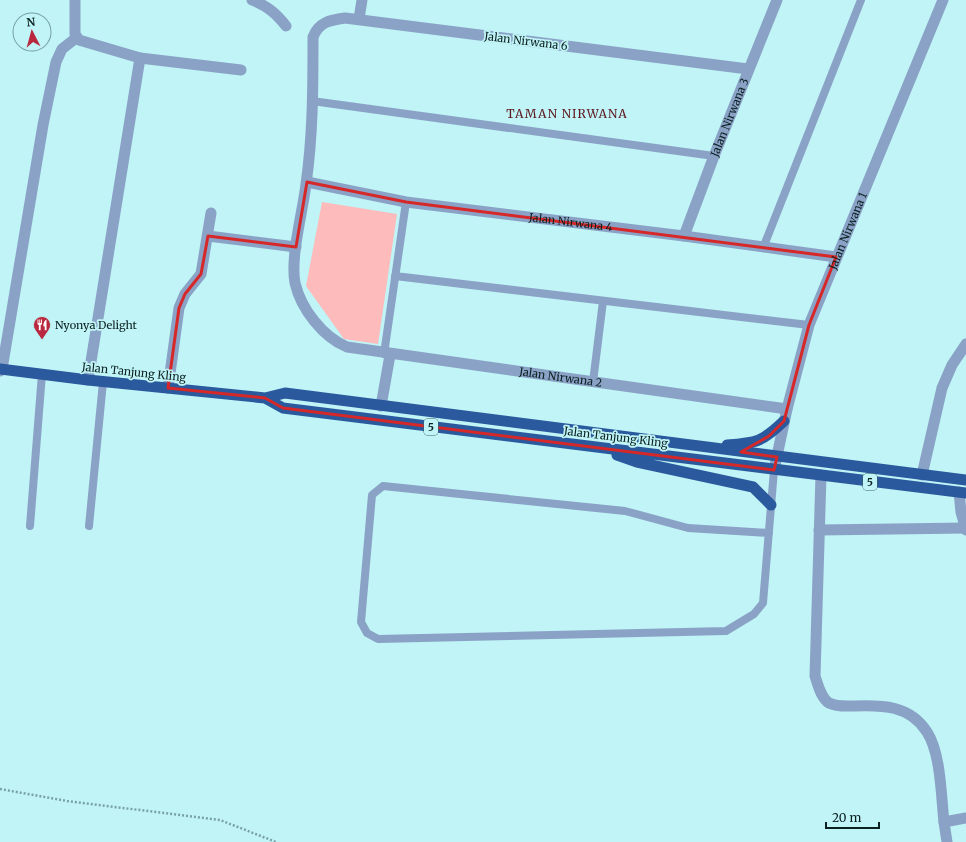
<svg xmlns="http://www.w3.org/2000/svg" width="966" height="842" viewBox="0 0 966 842" font-family="Merriweather,serif">
<rect width="100%" height="100%" fill="#c0f4f6"/>
<!-- green -->
<path fill="#febbbb" d="M322,202L397,214L378,344L344,339L306,286Z"/>
<g fill="none" stroke-linecap="round" stroke-linejoin="round">
<!-- path -->
<path stroke="#7aa2a4" stroke-width="2.5" stroke-dasharray="2 2" stroke-linecap="butt" d="M0,789L67,801L220,820L276,842"/>
<!-- service -->
<path stroke="#8aa2c6" stroke-width="8" d="M312,101L714,156
M763,248L861,0
M395,276L809,325
M384,354L406,202
M593,382L603,301
M30,526L42,374
M89,526L103,382
M769,533L688,528L625,511L383,486L372,495L361,622L367,633L378,639L726,631L754,614L763,603L774,470"/>
<!-- minor -->
<g stroke="#8aa2c6" stroke-width="11">
<path d="M75,0V34L79,40L140,58L241,70"/>
<path d="M252,0C267,6 276,13 286,26"/>
<path d="M359,19L362,0"/>
<path id="s1" d="M748,69L345,18C330,20 319,22 313,37C313,86 313,135 306,184C303,211 290,257 295,283C301,309 323,337 347,347L787,409"/>
<path id="s2" d="M307,182L406,202L684,236L836,257"/>
<path d="M208,236L296,247"/>
<path id="s3" d="M684,236L714,156L777,0"/>
<path d="M0,371L2,369L43,125L56,62L62,49L76,38"/>
<path d="M88,380L140,58"/>
<path d="M168,388L179,308L185,294L201,274L211,213"/>
<path d="M381,406L390,355"/>
<path id="s4" d="M774,470L787,409L809,325L943,0"/>
<path d="M821,475L815,676C818,685 821,698 829,703C837,707 846,706 854,706C882,705 910,705 927,732C941,754 941,795 944,822"/>
<path d="M922,475L942,388L952,365L966,344"/>
<path d="M959,492L961,512L966,530"/>
<path d="M819,530L966,528"/>
<path d="M947,842L944,822L966,818"/>
</g>
<!-- trunk -->
<path stroke="#2a599e" stroke-width="11" d="M0,369L88,380L265,398L285,393L966,480
M265,398L283,408L966,493
M727,445C757,443 762,442 784,421
M617,455L637,462L753,487L771,505"/>
</g>
<!-- marked area -->
<path fill="none" stroke="#d62828" stroke-width="3" stroke-linejoin="round" d="M307,182L406,202L836,257L809,325L784,421L769,436L741,452L777,457L774,470L283,408L265,398L168,388L179,308L185,294L201,274L208,236L296,247Z"/>
<!-- icons -->
<defs>
<symbol id="restaurant-pin" viewBox="-11 -11 22 30"><path d="M0 17L-7.5 6A9.5 9.5 0 1 1 7.5 6Z" fill="#b9283e" stroke="#c0f4f6"/><path d="M-5-6h1v4h1v-4h1v4h1v-4h1v5L-1.5 .5V6h-2V.5L-5-1ZM5-6V6H3V1.5H1.5Q1.5-4 5-6Z" fill="#fff"/></symbol>
</defs>
<g fill-rule="evenodd">
<use href="#restaurant-pin" x="32" y="315" width="20" height="27"/>
</g>
<g text-anchor="middle" dominant-baseline="central" stroke-width="3.5" stroke-linejoin="round" paint-order="stroke">
<!-- shield labels -->
<g fill="#c0f4f6" stroke="#416061" stroke-width="1">
<rect x="424" y="419" width="14" height="16" rx="3"/>
<rect x="863" y="474" width="14" height="16" rx="3"/>
</g>
<g font-size="10" font-weight="bold" fill="#0b2021">
<text x="431" y="427">5</text>
<text x="870" y="482">5</text>
</g>
<!-- street labels -->
<g font-size="11" fill="#0b2021" stroke="#c0f4f6">
<text transform="translate(526 41) rotate(7)">Jalan Nirwana 6</text>
<text stroke="none"><textPath href="#s3" startOffset="127">Jalan Nirwana 3</textPath></text>
<text stroke="none"><textPath href="#s2" startOffset="267">Jalan Nirwana 4</textPath></text>
<text stroke="none"><textPath href="#s4" startOffset="251">Jalan Nirwana 1</textPath></text>
<text transform="translate(134 372) rotate(6)">Jalan Tanjung Kling</text>
<text stroke="none"><textPath href="#s1" startOffset="994">Jalan Nirwana 2</textPath></text>
<text transform="translate(616 437) rotate(7)">Jalan Tanjung Kling</text>
</g>
<!-- poi labels -->
<g font-size="11" fill="#0b2021" stroke="#c0f4f6" text-anchor="start">
<text x="55" y="325">Nyonya Delight</text>
</g>
<!-- neighbourhood labels -->
<g font-size="12" letter-spacing="1" fill="#5f1a21" stroke="#c0f4f6">
<text x="567" y="113">TAMAN NIRWANA</text>
</g>
</g>
<!-- north arrow -->
<g transform="translate(32 32) rotate(354)"><circle r="19" fill="#c0f4f6" stroke="#789fa1"/>
<path d="M0-3L7 15L0 10L-7 15Z" fill="#b9283e"/>
<text y="-6" font-size="11" font-weight="bold" text-anchor="middle" fill="#0b2021">N</text>
</g>
<!-- scale -->
<path d="M826 822v6h53v-6" fill="none" stroke="#0b2021" stroke-width="2"/>
<text x="832" y="822" font-size="12" fill="#0b2021" stroke="#c0f4f6" stroke-width="3" paint-order="stroke">20 m</text>
</svg>
